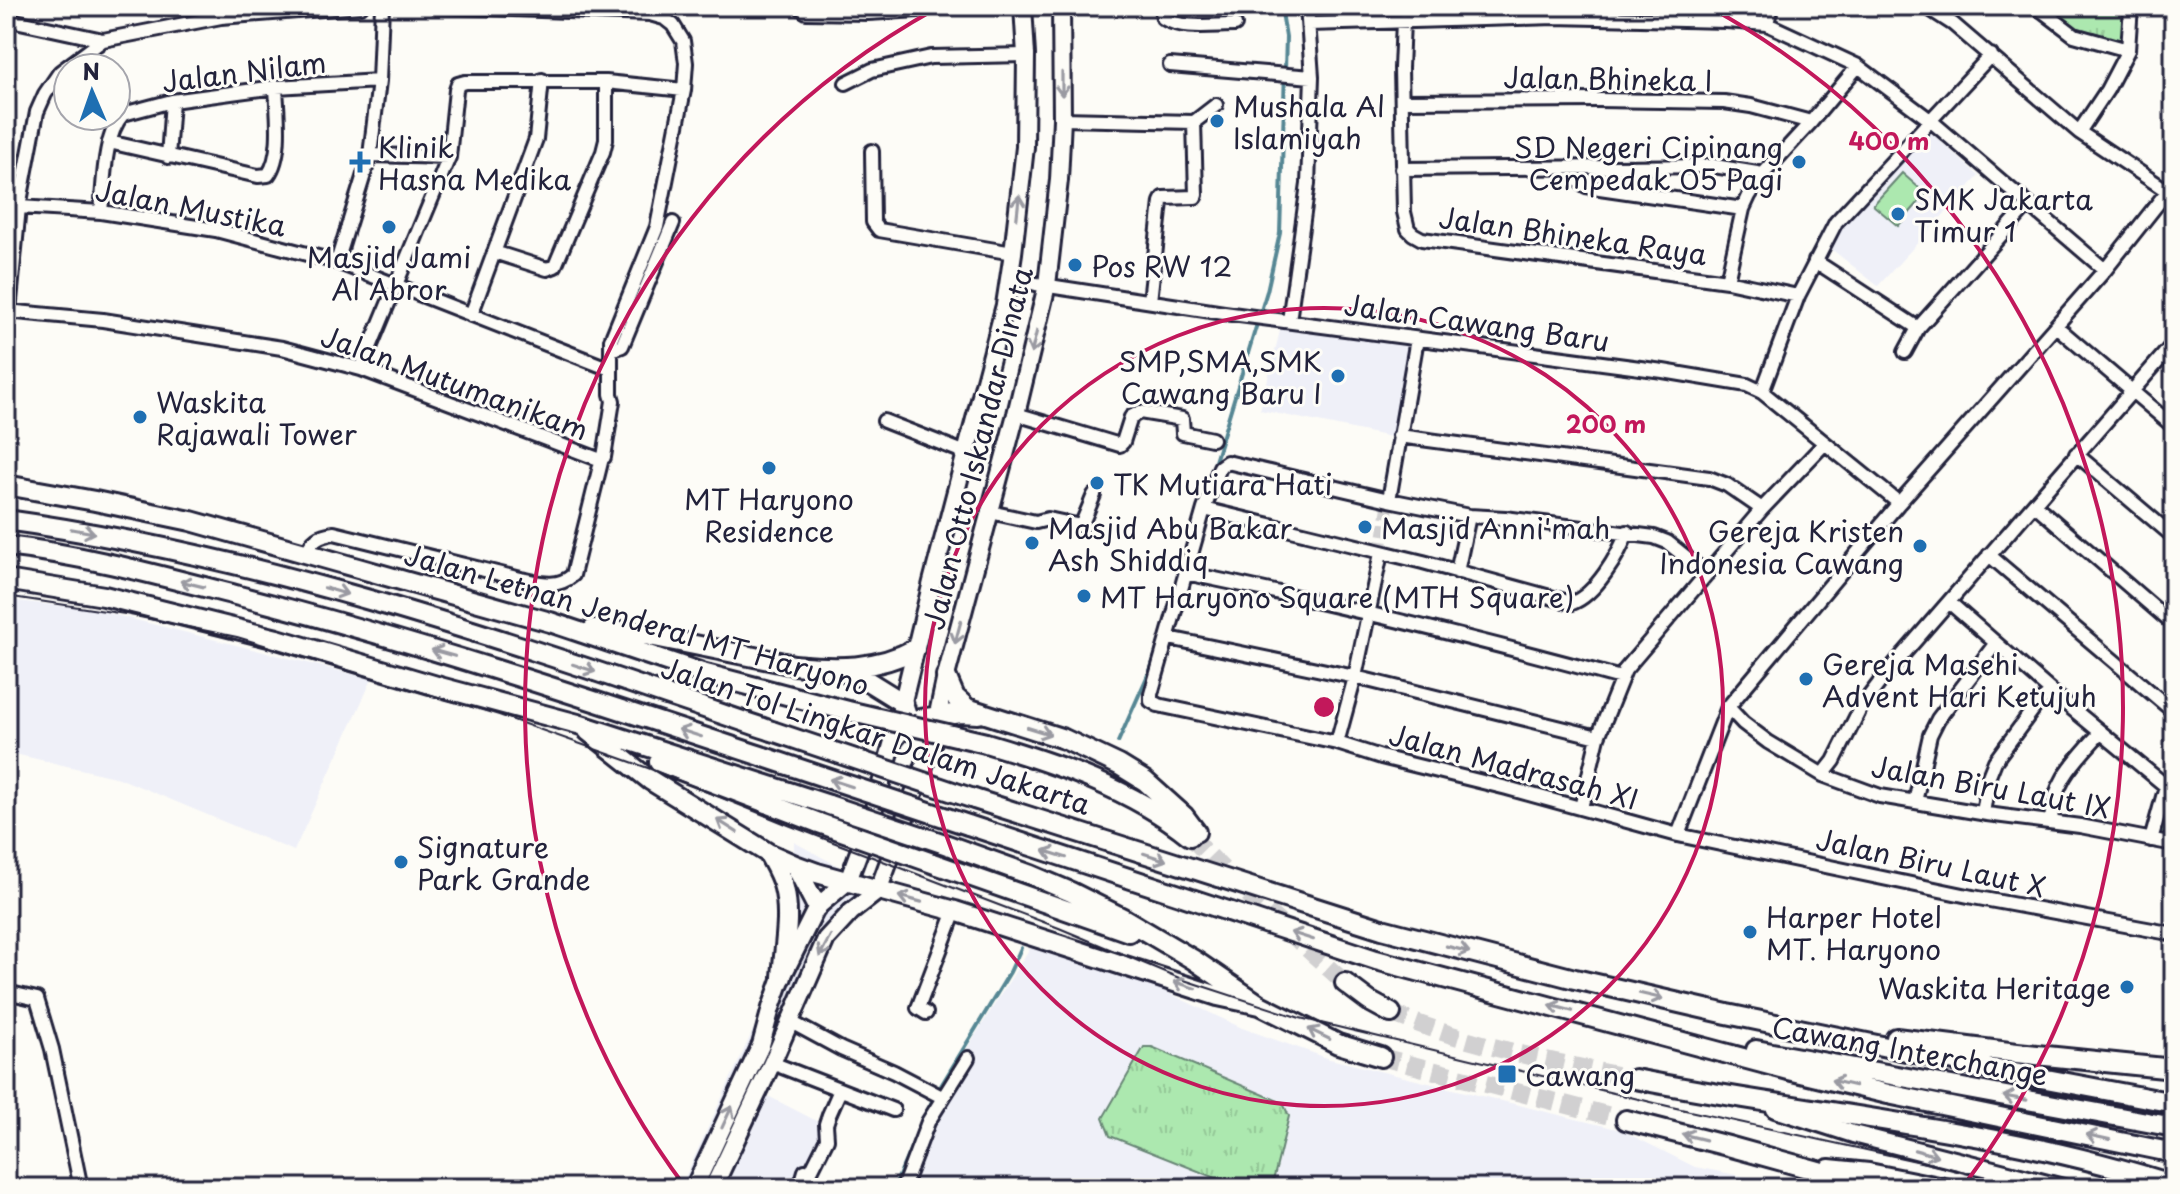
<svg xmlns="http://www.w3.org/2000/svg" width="2180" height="1194" viewBox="0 0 2180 1194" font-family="'Playpen Sans',sans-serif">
<defs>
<pattern id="grass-tufts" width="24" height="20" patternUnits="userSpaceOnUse" patternTransform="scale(2)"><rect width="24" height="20" fill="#ace8af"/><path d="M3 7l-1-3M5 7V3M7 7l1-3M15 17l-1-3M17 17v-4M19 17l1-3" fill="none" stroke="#94c797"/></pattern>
</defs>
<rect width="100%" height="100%" fill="#fdfcf7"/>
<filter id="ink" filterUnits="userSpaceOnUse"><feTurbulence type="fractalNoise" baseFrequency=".0125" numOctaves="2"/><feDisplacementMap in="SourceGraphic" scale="16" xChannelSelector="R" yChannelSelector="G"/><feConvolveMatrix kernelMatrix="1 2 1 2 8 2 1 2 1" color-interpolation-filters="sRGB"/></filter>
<g filter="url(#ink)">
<!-- built -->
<path fill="#eff0f8" d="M1929,131L1979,176L1878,286L1825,244Z
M6,156H10L13,288H6Z
M1282,323L1416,342L1396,438L1260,410Z
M6,600L92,609L372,679L294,851L119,778L6,752Z
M794,842L862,879L768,1096L836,1131L800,1188H680L754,1028L793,908Z
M1040,932L1242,1028L1330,1059L1621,1130L1695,1167L1805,1188H900L939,1093Z"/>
<!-- grass -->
<path fill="url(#grass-tufts)" stroke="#678575" stroke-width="2" d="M2045,6H2126L2121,46L2073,33Z
M2174,781V839L2155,836Z
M1144,1047H1152L1283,1103L1289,1116L1272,1185L1267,1188H1241L1110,1136L1103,1118Z"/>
<!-- pitch -->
<path fill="#ace8af" stroke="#678575" stroke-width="2" d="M1902,173L1926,194L1898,226L1873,205Z"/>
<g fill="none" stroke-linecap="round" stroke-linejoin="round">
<!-- stream -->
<path stroke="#568794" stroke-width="4" d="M1209,481L1267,291L1280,233L1286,37L1281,6
M1118,742L1151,668L1170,608
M925,1116L933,1099L1010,972L1021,948
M894,1188L918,1131"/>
<!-- minor-tunnel -->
<path stroke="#d1d0d1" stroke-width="12" stroke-dasharray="12 6" stroke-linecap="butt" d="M1381,553L1389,500"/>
<!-- highway-tunnel -->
<path stroke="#d1d0d1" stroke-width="18" stroke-dasharray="18 9" stroke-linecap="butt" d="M1191,837L1240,887L1345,983
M1391,1013C1468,1045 1553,1062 1635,1079
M1381,1057L1626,1120"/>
<defs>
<path id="minor" d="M799,6L806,12L868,13L919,10L918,6
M1161,6L1163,18C1182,30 1213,25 1235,25
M1925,6L1953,24L2079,132L2169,192
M2036,6L2074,35L2128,50
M6,19L103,40
M1403,21L1401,68L1404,212L1408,229L1413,234L1422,239L1727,281L1798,296
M1309,24L1555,17L1726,21L1767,24L1858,66L1930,120L2105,270
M1767,24L1771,6
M1170,65L1312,77
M846,83L872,70L931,57L1026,55
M1402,101L1598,100L1724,102L1751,106L1811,122
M1062,119L1194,122L1216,105
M2079,132L2107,90L2128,50L2131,6
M109,142L258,176L268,175C283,155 277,112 276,87
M872,151L873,222L879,230L1013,253
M370,155L449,157
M168,157L172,101
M1570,168L1576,179L1586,186L1743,209
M1402,169L1714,166L1763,174
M19,207L101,212L216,230L337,262L610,369
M101,212C104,184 103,136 123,114L172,101L276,87L379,81
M494,252L547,269L555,266L603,152L606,140V82
M1815,261L1918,328L1905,352
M337,262L370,155L379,81L382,6
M1009,277L1036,284L1224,313L1663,371L1747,385L1762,392L1899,503
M1727,281L1743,209L1749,196L1763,174L1811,122L1858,66
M1150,301L1161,202L1163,198L1195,197L1196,195L1194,122
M6,311L103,320L282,348L361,369L601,460
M9,312L19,207L37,112L45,94L60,72L103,40L221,17L361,6
M471,315L536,139L542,80
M1289,321L1308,184L1312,77L1307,6
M2057,327L2174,427
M1918,328L2028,205
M611,350L622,346L673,223
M361,369L449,157L456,90L458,84L465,82H606L684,90
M1762,392L1798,296L1836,222L1991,55
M1016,414L1120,445L1123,442L1131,417L1140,412L1182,419L1183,433L1212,439
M884,421L966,453
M1399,436L1709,478L1727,485L1762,509
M2076,454L2174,537
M1389,500L1417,339
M2034,504L2174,625
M1204,509L1423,562L1572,603C1595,595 1619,555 1627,532
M990,512L1036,522L1048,519L1081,526L1094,495
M306,554C312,539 319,535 334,533L521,579C540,583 557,589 573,575L602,458L604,457L613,401L611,394V340L657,227L684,90L686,63L683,41L673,25L664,18L650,14L435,6
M1989,555L2174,712
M1457,572L1469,516
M1186,573C1332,603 1478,639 1621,678
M1707,574L1667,542L1654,537L1505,518L1469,516L1389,500L1227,462L1220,467L1204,509L1151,694V701L1158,705L1337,743L1381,757L1507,788L1678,835L1973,897L2174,934
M1949,602L2052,692L2166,786
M1169,638L1355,677L1598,737
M1728,707L1743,723L1768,742L1823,775L1880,796L1987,814L2080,826L2174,844
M1337,743L1355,677L1381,553
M1823,775L1834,761L1861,707L1886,674L2174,343
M1915,802L1930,735L1938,719L1996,643
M1581,808L1598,737L1625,670L1762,509L1825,443
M1983,813L1989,776L1995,761L2037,704L2052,692
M2051,822C2052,782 2076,760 2101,732
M1678,835L1728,707L1899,503L2105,270L2174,183
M2151,840L2166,786L2174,776
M6,992L37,999L52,1049L81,1188
M926,1013L918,1008L955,911
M791,1022L841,1049L894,1072L940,1096
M772,1063L893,1110
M800,1188L805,1171L810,1173L827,1139L826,1124L829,1115L840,1090
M903,1188L928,1122L968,1058"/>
<path id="major" d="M1775,1109L1853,1134L2063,1188
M1829,1168L1869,1172L1949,1188
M694,1188L761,1045L771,1008L782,977L817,907L848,881L870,822L894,738L932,582L1005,305L1013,253L1025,147L1026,55L1023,6
M713,1188L772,1063L826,939L851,912L878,891L931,747L946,676L1016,414L1047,285L1059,180L1062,119L1061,6"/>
<path id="highway" d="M6,485L95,501L191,521L550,622L702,673L848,711
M6,520C269,556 522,646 772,731
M6,546C86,555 165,577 243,597C419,642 592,700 764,757
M6,580L104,596L277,639L440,687L578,724L829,805
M593,629L630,632L794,665C836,669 877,670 915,649
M842,672L861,677L903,703L911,728L931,747
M946,676L955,697L967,708L1064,739L1119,765L1145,781L1184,816L1196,832
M588,731L650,780L768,853L795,865L817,873L955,911L1218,996L1260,1005
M894,738L908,722L913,720L960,713L978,714
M986,743C1057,764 1132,789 1190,836
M659,762L819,823
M974,799L1382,929L1575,979L1727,1014L1998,1070L2174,1103
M968,825L1376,960L1788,1070L1888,1094L2174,1153
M942,843L1031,875L1071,892L1123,918L1194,960L1260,1005L1338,1044L1381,1057
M768,853C774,864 781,875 784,888C791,916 784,948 782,977
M795,865L817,907
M938,865L1129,932
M1345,983L1369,1001L1391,1013
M1896,1038L2017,1053L2174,1069
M1756,1050L2174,1127
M1635,1079C1814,1114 1999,1128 2174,1185
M1626,1120L1728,1146L1880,1188"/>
</defs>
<!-- minor casing -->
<use href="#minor" stroke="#22223b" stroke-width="18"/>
<!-- major casing -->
<use href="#major" stroke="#22223b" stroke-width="22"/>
<!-- highway casing -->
<use href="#highway" stroke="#22223b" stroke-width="24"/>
<!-- minor -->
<use href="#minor" stroke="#fdfcf7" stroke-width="12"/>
<!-- major -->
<use href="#major" stroke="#fdfcf7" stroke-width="16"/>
<!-- highway -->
<use href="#highway" stroke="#fdfcf7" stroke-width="18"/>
<!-- tram -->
<path stroke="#22223b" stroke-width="2" d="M6,596L125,614L237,637L499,715L648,768L791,826L1059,928L1184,980L1300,1018L1676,1108L2038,1188"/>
<defs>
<path id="highway-bridge" d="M848,711L986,743
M772,731L974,799
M764,757L968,825
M829,805L942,843
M819,823L938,865"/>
</defs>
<!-- highway-bridge casing -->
<use href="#highway-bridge" stroke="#22223b" stroke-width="24" stroke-linecap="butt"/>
<!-- highway-bridge -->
<use href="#highway-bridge" stroke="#fdfcf7" stroke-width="18"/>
</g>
<!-- one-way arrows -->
<defs><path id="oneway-shaft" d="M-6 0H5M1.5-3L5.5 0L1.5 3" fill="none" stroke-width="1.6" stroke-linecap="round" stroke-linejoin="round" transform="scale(2)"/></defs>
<g stroke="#9a9aa2">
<use href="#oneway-shaft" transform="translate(1062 84) rotate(90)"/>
<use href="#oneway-shaft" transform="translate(1018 207) rotate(-84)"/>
<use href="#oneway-shaft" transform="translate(1034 342) rotate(104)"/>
<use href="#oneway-shaft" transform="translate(83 531) rotate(10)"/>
<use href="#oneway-shaft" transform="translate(192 584) rotate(-166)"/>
<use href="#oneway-shaft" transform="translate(336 591) rotate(16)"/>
<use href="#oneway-shaft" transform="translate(958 632) rotate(105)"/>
<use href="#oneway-shaft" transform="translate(443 653) rotate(-164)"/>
<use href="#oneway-shaft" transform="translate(584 668) rotate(18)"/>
<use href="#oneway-shaft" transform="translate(1039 731) rotate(17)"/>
<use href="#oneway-shaft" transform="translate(690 733) rotate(-162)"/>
<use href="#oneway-shaft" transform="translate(841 783) rotate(-162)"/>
<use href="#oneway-shaft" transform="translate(727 826) rotate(-148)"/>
<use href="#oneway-shaft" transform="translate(1055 854) rotate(-162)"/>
<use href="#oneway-shaft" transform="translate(1155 857) rotate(18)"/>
<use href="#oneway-shaft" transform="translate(910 899) rotate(-165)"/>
<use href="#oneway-shaft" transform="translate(1302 936) rotate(-162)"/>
<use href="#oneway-shaft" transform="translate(825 946) rotate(118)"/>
<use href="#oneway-shaft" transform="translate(1458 949) rotate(14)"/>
<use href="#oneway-shaft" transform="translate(1185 985) rotate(-162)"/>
<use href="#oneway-shaft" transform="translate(1651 996) rotate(13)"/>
<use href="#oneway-shaft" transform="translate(1561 1008) rotate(-165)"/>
<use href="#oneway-shaft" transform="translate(1319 1034) rotate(-154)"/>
<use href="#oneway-shaft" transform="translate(1843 1083) rotate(-167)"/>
<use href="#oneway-shaft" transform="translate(2015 1098) rotate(-170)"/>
<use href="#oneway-shaft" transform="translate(727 1117) rotate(-65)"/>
<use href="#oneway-shaft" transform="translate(1694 1137) rotate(-166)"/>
<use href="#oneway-shaft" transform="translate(2098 1137) rotate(-168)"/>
<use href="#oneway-shaft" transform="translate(1926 1153) rotate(15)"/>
</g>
</g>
<!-- distance rings -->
<g fill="none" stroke="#c2185b" stroke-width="4">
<circle cx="1324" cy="707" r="399"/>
<path d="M686 1188A799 799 0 0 1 937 8M1711 8A799 799 0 0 1 1962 1188"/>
</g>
<!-- markers -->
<g fill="#1f6fb2" stroke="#fdfcf7" stroke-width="3">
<circle cx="1217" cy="121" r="8"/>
<path d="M356 150h8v8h8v8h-8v8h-8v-8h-8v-8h8z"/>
<circle cx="1799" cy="162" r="8"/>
<circle cx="1898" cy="214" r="8"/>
<circle cx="389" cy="227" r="8"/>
<circle cx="1075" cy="265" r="8"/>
<circle cx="1338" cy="376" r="8"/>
<circle cx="140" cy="417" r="8"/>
<circle cx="769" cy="468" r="8"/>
<circle cx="1097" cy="483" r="8"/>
<circle cx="1365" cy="527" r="8"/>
<circle cx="1032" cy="543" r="8"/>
<circle cx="1920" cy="546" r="8"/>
<circle cx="1084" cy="596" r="8"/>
<circle cx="1806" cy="679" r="8"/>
<circle cx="401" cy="862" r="8"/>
<circle cx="1750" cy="932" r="8"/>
<circle cx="2127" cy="987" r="8"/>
<rect x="1497" y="1064" width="20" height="20" rx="4"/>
</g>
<g text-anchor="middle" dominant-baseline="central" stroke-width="6" stroke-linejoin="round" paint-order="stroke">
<!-- street labels -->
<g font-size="28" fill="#22223b" stroke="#fdfcf7">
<text transform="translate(244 71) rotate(-7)">Jalan Nilam</text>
<text transform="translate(1608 78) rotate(1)">Jalan Bhineka I</text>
<text transform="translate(191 207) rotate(11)">Jalan Mustika</text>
<text transform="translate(1573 235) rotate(8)">Jalan Bhineka Raya</text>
<text transform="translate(1477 322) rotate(8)">Jalan Cawang Baru</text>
<text transform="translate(455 382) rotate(20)">Jalan Mutumanikam</text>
<text transform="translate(977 448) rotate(-76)">Jalan Otto Iskandar Dinata</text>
<text transform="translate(637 619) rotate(16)">Jalan Letnan Jenderal MT Haryono</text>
<text transform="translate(876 735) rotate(18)">Jalan Tol Lingkar Dalam Jakarta</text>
<text transform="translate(1514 766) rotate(15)">Jalan Madrasah XI</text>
<text transform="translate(1991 786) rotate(10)">Jalan Biru Laut IX</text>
<text transform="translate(1931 862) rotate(12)">Jalan Biru Laut X</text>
<text transform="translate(1910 1050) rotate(10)">Cawang Interchange</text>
</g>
<!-- poi labels -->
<g font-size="28" fill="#22223b" stroke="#fdfcf7" text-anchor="start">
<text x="1233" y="105">Mushala Al<tspan x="1233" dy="32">Islamiyah</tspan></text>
<text x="378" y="146">Klinik<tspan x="378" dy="32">Hasna Medika</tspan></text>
<text x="1783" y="146" text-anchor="end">SD Negeri Cipinang<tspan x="1783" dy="32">Cempedak 05 Pagi</tspan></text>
<text x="1914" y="198">SMK Jakarta<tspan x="1914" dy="32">Timur 1</tspan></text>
<text x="389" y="256" text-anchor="middle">Masjid Jami<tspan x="389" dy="32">Al Abror</tspan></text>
<text x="1091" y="265">Pos RW 12</text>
<text x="1322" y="360" text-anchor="end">SMP,SMA,SMK<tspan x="1322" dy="32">Cawang Baru I</tspan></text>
<text x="156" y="401">Waskita<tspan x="156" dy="32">Rajawali Tower</tspan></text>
<text x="1113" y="483">TK Mutiara Hati</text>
<text x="769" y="498" text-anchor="middle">MT Haryono<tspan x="769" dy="32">Residence</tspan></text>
<text x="1048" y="527">Masjid Abu Bakar<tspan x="1048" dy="32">Ash Shiddiq</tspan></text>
<text x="1381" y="527">Masjid Anni'mah</text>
<text x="1904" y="530" text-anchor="end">Gereja Kristen<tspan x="1904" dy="32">Indonesia Cawang</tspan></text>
<text x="1100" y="596">MT Haryono Square (MTH Square)</text>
<text x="1822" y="663">Gereja Masehi<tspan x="1822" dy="32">Advent Hari Ketujuh</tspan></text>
<text x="417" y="846">Signature<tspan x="417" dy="32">Park Grande</tspan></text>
<text x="1766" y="916">Harper Hotel<tspan x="1766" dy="32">MT. Haryono</tspan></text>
<text x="2111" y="987" text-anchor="end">Waskita Heritage</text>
<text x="1525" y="1074">Cawang</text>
</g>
</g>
<circle cx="1324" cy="707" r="12" fill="#c2185b" stroke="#fdfcf7" stroke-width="4"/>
<g font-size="24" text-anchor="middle" font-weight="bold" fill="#c2185b" stroke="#fdfcf7" stroke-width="6" stroke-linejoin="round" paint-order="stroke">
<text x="1889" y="150">400 m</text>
<text x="1606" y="433">200 m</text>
</g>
<!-- margin -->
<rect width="2180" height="1194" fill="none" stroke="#fdfcf7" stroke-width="32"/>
<rect x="16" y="16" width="2148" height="1162" fill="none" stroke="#22223b" stroke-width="3" filter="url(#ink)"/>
<!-- north arrow -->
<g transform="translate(92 92) rotate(358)"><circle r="38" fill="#fdfcf7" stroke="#a5a5ac" stroke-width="2"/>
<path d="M0-6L14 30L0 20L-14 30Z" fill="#1f6fb2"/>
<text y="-12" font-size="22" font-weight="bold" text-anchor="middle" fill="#22223b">N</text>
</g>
</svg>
